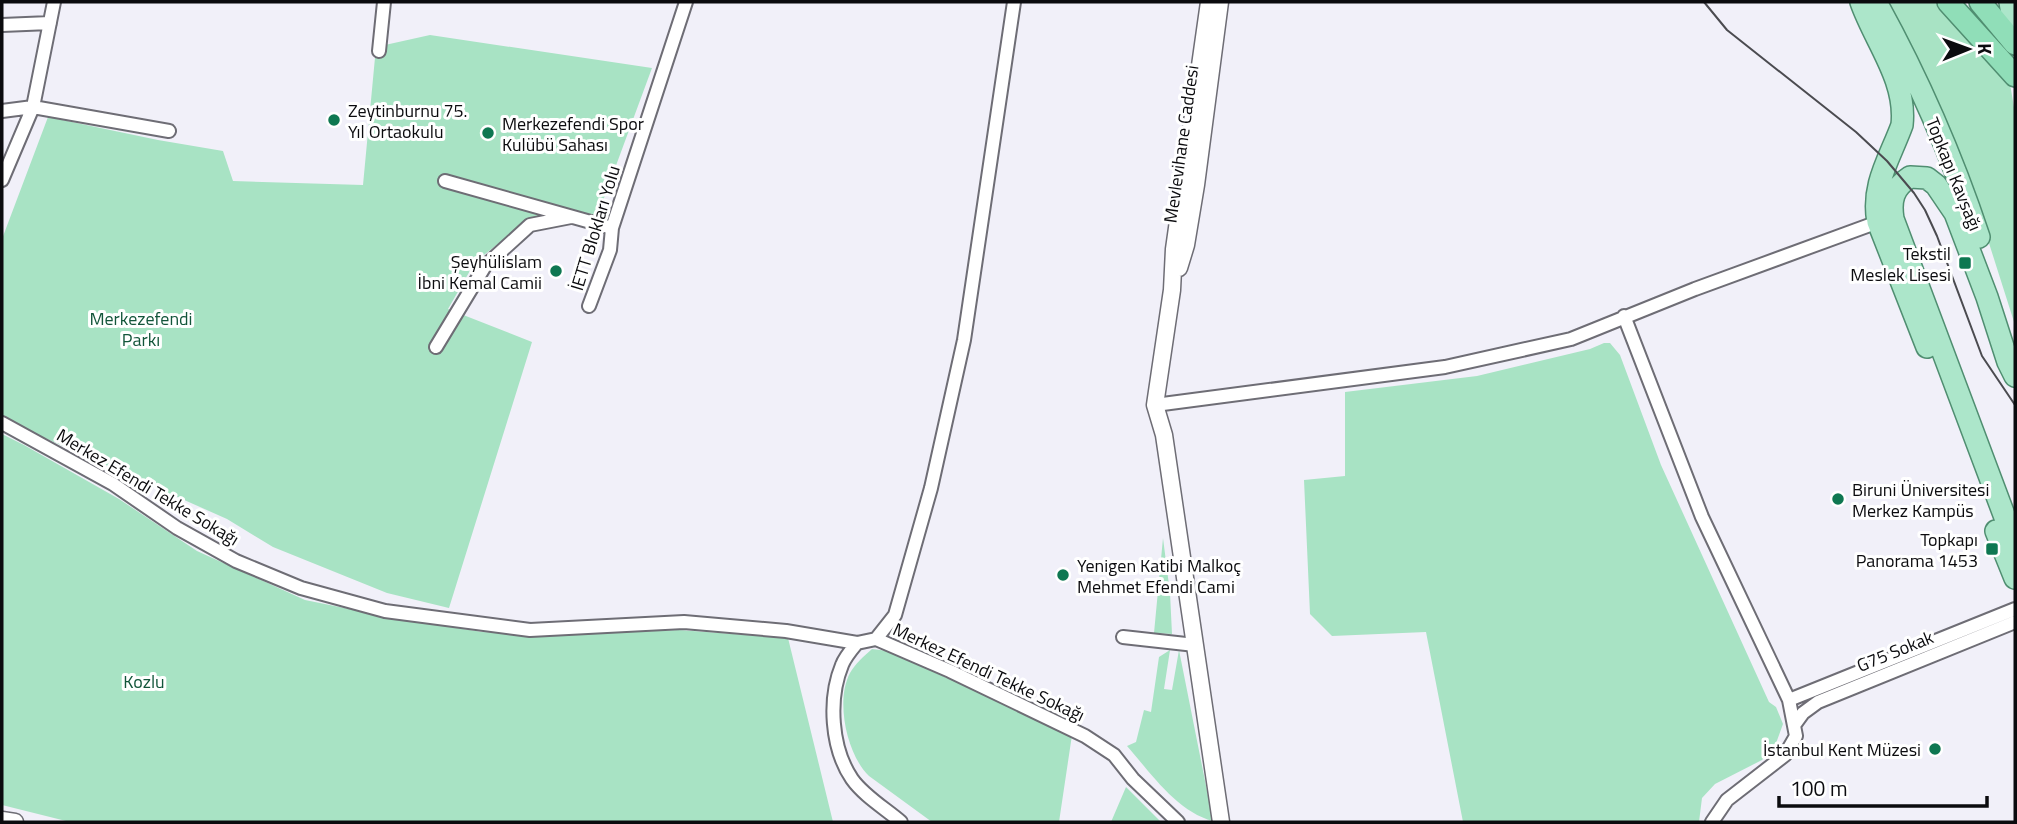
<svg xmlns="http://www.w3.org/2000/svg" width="2017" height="824" viewBox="0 0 2017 824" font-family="'Titillium Web',sans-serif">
<rect width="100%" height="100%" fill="#f1f0f9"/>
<!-- green -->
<path fill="#a8e3c4" d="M1887,2H1938L2009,78L2015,113V325L1967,174Z
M430,35L652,68L597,217H532L475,262L448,309L532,342L449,608L387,593L273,547L227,519L2,419V239L48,117L158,140L223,151L233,181L363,185L376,47Z
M1604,343H1610L1620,355L1661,465L1769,702L1776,707L1783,724L1775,746L1762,760L1715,784L1702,798L1699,822H1463L1426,632L1332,636L1310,614L1304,480L1345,476V392L1477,376L1590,349Z
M2,434L24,445L119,499L197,551L305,600L389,617L482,632L557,635L679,630L788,638L833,822H70L2,805Z
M1163,538L1170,593L1172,634L1154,633Z
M872,649L888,651L1072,735L1059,822H932L869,776C847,755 835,701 850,673C855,664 864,656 872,649Z
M1170,650L1164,689L1172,690L1179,650L1213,821C1177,812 1150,772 1127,746L1136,742L1144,710L1151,712L1159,657Z
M1126,787L1161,822H1111Z"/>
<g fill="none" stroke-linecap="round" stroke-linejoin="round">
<defs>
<path id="minor" d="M2,25L50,23
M379,51L384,2
M2,111L33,107L169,131
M2,180L33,107L54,2
M445,181L612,228
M589,306L610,250L612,228L686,2
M1624,316L1702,517L1789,700L1796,736L1785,755L1727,800L1712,822
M436,347L485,266L530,225L571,217
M1155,405L1445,367L1571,339L1695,289L1878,222
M2,423L113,484L177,528L236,561L301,588L385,611L530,630L684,622L786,631L857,643L876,639L950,671L1085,736L1114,755L1133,779L1178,822
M1123,637L1195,645
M876,639L895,615L931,488L964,340L1014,2
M857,643C852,649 845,657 842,665C828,699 831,748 852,779C864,796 886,809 901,822
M1789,700L2015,609
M1795,724L1803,713L1818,702L2015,622"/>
<path id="tertiary" d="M1209,2L1174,249L1172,290L1155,405L1164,435L1221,822
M1179,268L1186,245L1196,185L1220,2
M2,820L15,822"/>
<path id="primary" d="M1861,2C1875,42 1907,80 1902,125C1890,158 1871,185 1878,222L1927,347
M1876,2C1917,76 1952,156 1979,237
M2010,2L2015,33
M2015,376L2008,362L1987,297L1955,213L1936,185L1927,178L1910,177C1893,188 1890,200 1893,219L2015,544
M1996,531L2015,578"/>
<path id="trunk" d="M1948,2L2015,76
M1980,2L2015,44"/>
</defs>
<!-- minor casing -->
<use href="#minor" stroke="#6e6d75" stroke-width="16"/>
<!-- tertiary casing -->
<use href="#tertiary" stroke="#6e6d75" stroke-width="19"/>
<!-- primary casing -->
<use href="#primary" stroke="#508e71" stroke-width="24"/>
<!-- trunk casing -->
<use href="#trunk" stroke="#508e71" stroke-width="24"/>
<!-- minor -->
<use href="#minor" stroke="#fff" stroke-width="12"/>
<!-- tertiary -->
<use href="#tertiary" stroke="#fff" stroke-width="16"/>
<!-- primary -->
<use href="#primary" stroke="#ace6ca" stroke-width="21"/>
<!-- trunk -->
<use href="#trunk" stroke="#90deb8" stroke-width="21"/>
<!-- tram -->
<path stroke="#4b4b50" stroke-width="2" d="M1704,2L1727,30L1856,132L1887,161L1914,193L1925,210L1937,236L1982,356L2015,405"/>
</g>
<!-- markers -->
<g fill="#0e7751" stroke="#fff" stroke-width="2.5">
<circle cx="334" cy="120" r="7"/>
<circle cx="488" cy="133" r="7"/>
<rect x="1958" y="256" width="14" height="14" rx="3.5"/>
<circle cx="556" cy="271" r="7"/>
<circle cx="1838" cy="499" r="7"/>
<rect x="1985" y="542" width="14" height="14" rx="3.5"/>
<circle cx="1063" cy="575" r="7"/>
<circle cx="1935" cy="749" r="7"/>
</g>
<g text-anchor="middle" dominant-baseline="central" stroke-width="6" stroke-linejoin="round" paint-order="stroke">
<!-- poi labels -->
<g font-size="18" fill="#0b0b0e" stroke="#fff" text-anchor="start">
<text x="348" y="110">Zeytinburnu 75.<tspan x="348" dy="21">Yıl Ortaokulu</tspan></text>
<text x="502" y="123">Merkezefendi Spor<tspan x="502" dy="21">Kulübü Sahası</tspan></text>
<text x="1951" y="253" text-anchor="end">Tekstil<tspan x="1951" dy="21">Meslek Lisesi</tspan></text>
<text x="542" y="261" text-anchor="end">Şeyhülislam<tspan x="542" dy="21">İbni Kemal Camii</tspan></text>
<text x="1852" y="489">Biruni Üniversitesi<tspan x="1852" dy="21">Merkez Kampüs</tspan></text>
<text x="1978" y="539" text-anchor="end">Topkapı<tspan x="1978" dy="21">Panorama 1453</tspan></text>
<text x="1077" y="565">Yenigen Katibi Malkoç<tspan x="1077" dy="21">Mehmet Efendi Cami</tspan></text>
<text x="1921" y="749" text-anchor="end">İstanbul Kent Müzesi</text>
</g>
<!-- street labels -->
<g font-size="18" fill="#0b0b0e" stroke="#fff">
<text transform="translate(1181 144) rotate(-82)">Mevlevihane Caddesi</text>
<text transform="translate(1954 174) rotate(68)">Topkapı Kavşağı</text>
<text transform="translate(595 228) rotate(-73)">İETT Blokları Yolu</text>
<text transform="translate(148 487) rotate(31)">Merkez Efendi Tekke Sokağı</text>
<text transform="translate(1895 651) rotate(-22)">G75 Sokak</text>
<text transform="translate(989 672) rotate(25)">Merkez Efendi Tekke Sokağı</text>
</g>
<!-- park labels -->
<g font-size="18" fill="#12553a" stroke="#fff">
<text x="141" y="318">Merkezefendi<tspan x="141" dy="21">Parkı</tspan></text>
<text x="144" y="681">Kozlu</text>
</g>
</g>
<!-- border -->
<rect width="2017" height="824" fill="none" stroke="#0b0b0e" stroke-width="7"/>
<!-- north arrow -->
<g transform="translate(1968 49) rotate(89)" stroke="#ffffff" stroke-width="5" paint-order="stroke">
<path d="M0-5L12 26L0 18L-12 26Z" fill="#0b0b0e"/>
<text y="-10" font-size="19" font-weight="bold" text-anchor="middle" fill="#0b0b0e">K</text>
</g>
<!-- scale -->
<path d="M1779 796v10h208v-10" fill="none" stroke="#0b0b0e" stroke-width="3.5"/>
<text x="1790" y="796" font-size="21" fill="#0b0b0e" stroke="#ffffff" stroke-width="5" paint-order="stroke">100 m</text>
</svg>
